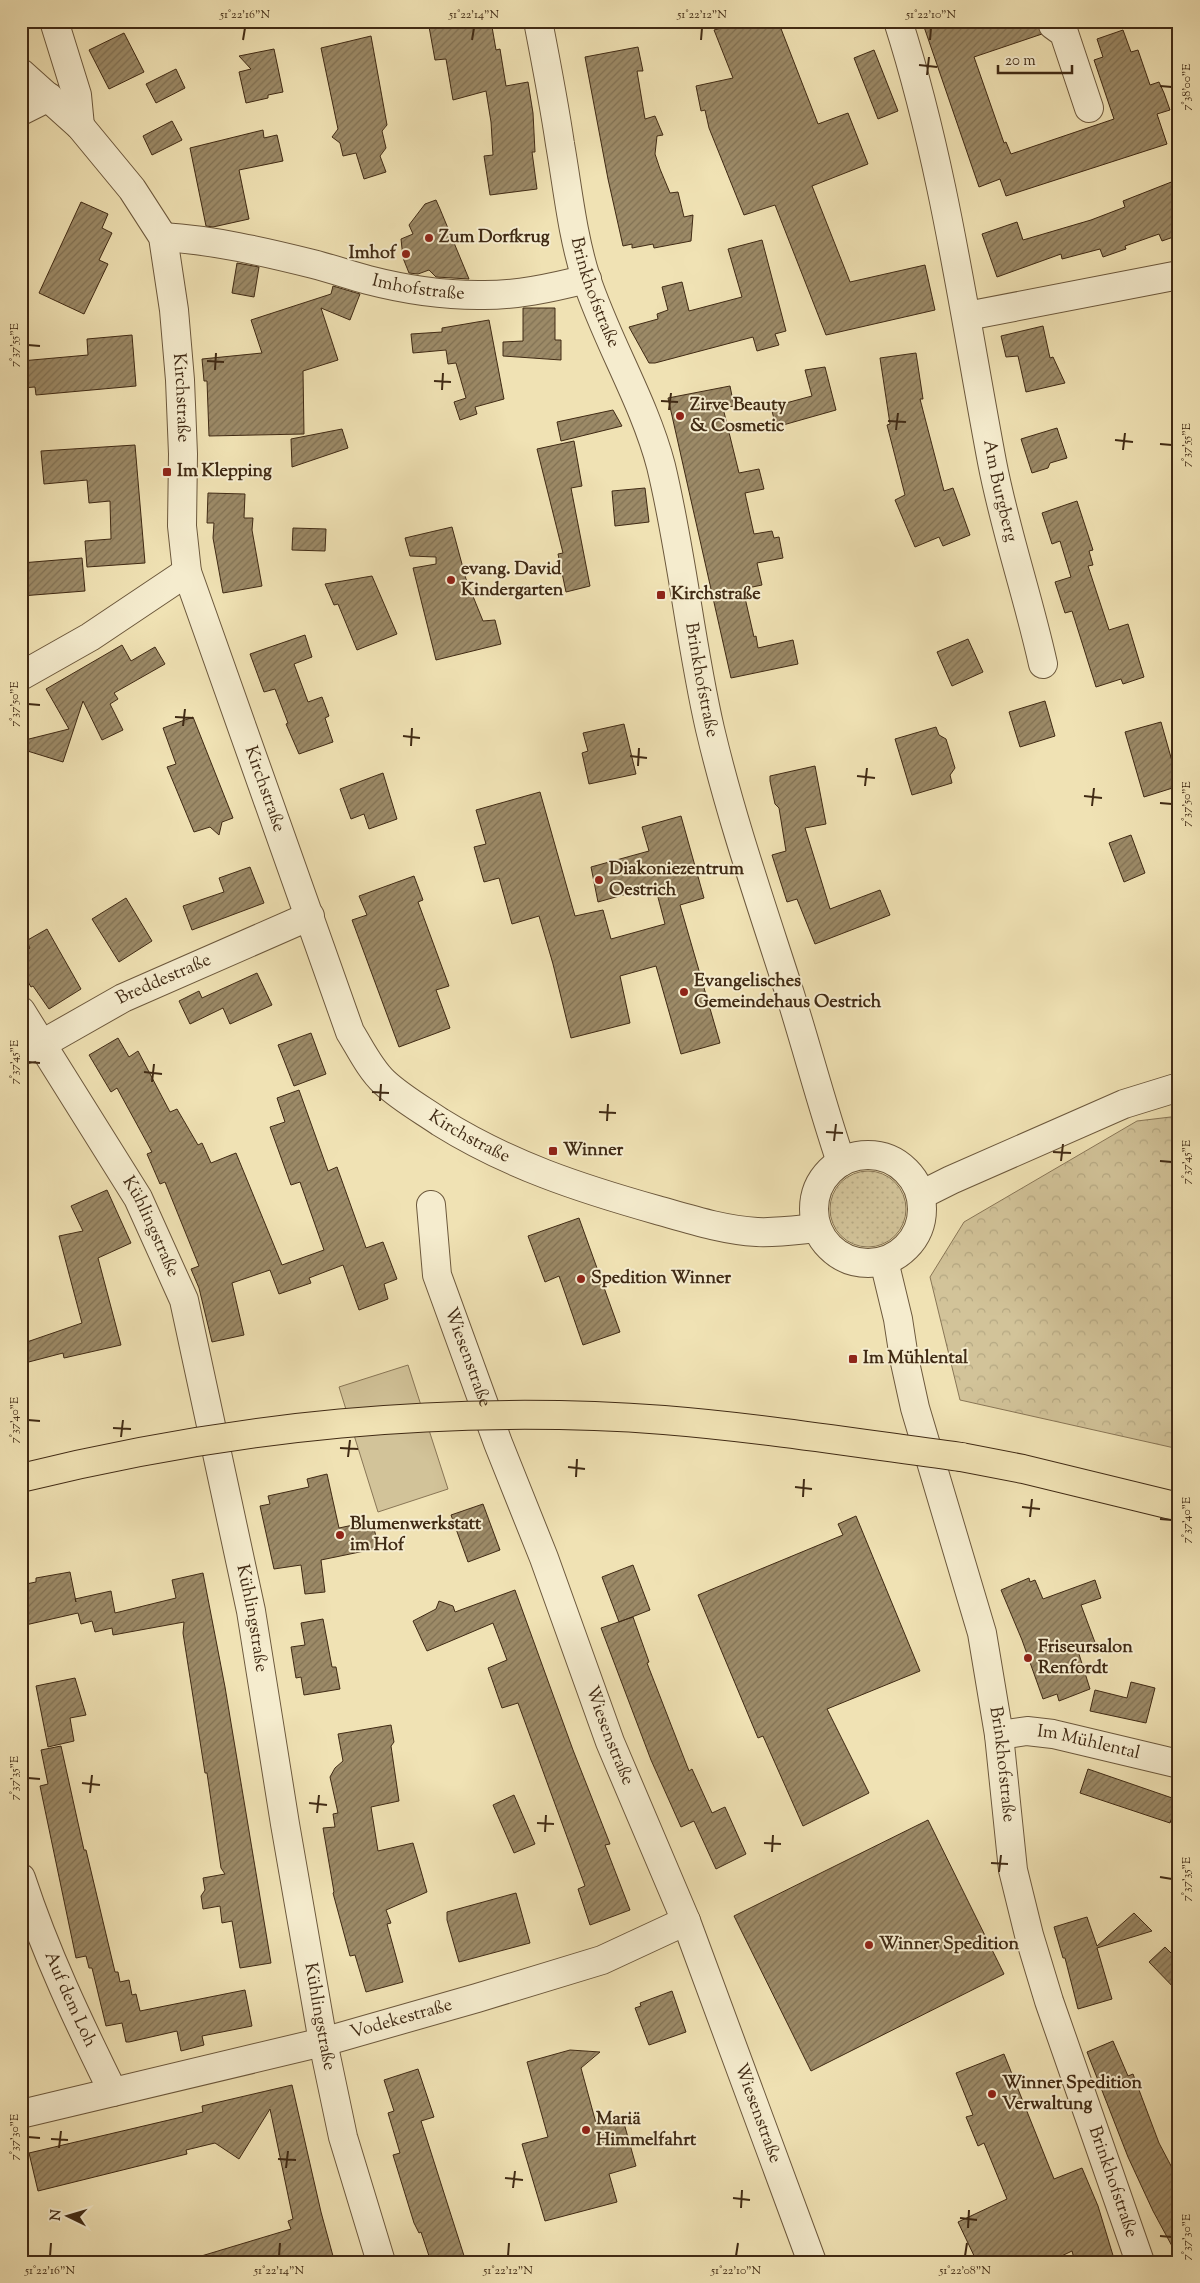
<svg xmlns="http://www.w3.org/2000/svg" width="1200" height="2283" viewBox="0 0 1200 2283" font-family="'Sorts Mill Goudy',serif">
<defs>
<pattern id="grass-dots" width="8" height="8" patternUnits="userSpaceOnUse" patternTransform="scale(1.25)"><rect width="8" height="8" fill="#d2c399"/><path d="M2 2h.1M6 6h.1" fill="none" stroke="#b5a883" stroke-width="1.8" stroke-linecap="round"/></pattern>
<pattern id="forest-crowns" width="20" height="18" patternUnits="userSpaceOnUse" patternTransform="scale(1.25)"><rect width="20" height="18" fill="#d2c399"/><path d="M2 6a3 3 0 1 1 6 0M12 15a3 3 0 1 1 6 0" fill="none" stroke="#b5a883"/></pattern>
<pattern id="building-hatch" width="6" height="6" patternUnits="userSpaceOnUse" patternTransform="scale(1.25)"><rect width="6" height="6" fill="#9c8a67"/><path d="M-1 1l2-2M0 6l6-6M5 7l2-2" fill="none" stroke="#817154"/></pattern>
</defs>
<rect width="100%" height="100%" fill="#f0e2b4"/>
<filter id="stains"><feTurbulence type="fractalNoise" baseFrequency=".004" numOctaves="4"/><feColorMatrix values="0 0 0 0 .2 0 0 0 0 .09 0 0 0 0 .02 0 0 0 .5 -.17"/></filter>
<radialGradient id="worn" r=".72"><stop offset=".6" stop-color="#630" stop-opacity="0"/><stop offset="1" stop-color="#630" stop-opacity=".3"/></radialGradient>
<!-- grass -->
<path fill="url(#grass-dots)" stroke="#897656" d="M830 1209a38 38 0 1 1 76 0a38 38 0 1 1-76 0Z"/>
<!-- forest -->
<path fill="url(#forest-crowns)" stroke="#897656" d="M1179,1116V1449L960,1400L930,1277L964,1222L1137,1121Z"/>
<!-- park -->
<path fill="#d2c399" stroke="#897656" d="M408,1365L448,1489L378,1512L339,1387Z"/>
<!-- building -->
<path fill="url(#building-hatch)" stroke="#402a14" d="M428,21H491L496,50L500,49L506,86L528,82L533,113L535,152H532L537,189L490,195L484,156L493,155L491,122L486,91L453,100L446,59L435,60Z
M749,21H778L818,124L848,113L868,164L812,186L850,282L925,265L935,310L826,335L775,205L744,215L709,128L705,110L701,111L696,86L733,78L714,30Z
M922,21H1037L1042,34L974,57L1004,143L1006,142L1011,154L1114,119L1094,60L1103,57L1097,39L1123,30L1131,52L1138,50L1150,85L1159,82L1164,93L1170,110L1157,114L1167,144L1006,196L1000,179L979,187Z
M124,33L144,72L109,89L89,50Z
M371,36L387,125L382,131L386,148L380,156L386,172L364,179L356,153L343,156L340,143L332,137L338,129L321,48Z
M638,47L643,71H637L645,119L655,116L663,135L657,136L655,154L660,169L670,193L678,192L684,217L693,215L691,241L654,248L653,244L632,248V244L623,246L608,179L585,57Z
M274,49L283,92L268,95V98L246,103L239,72L251,69L239,56Z
M874,50L898,111L878,119L854,58Z
M176,69L185,88L156,103L146,84Z
M172,121L182,140L152,155L143,136Z
M263,130L264,138L277,135L283,161L239,170L249,219L213,227L206,226L190,148Z
M1179,179V235L1162,241L1159,234L1125,246L1126,249L1103,257L1100,249L1062,259L1061,254L997,277L982,234L1017,222L1023,240L1091,220L1125,207L1123,201Z
M436,200L440,209L469,279L436,277L429,270L418,274L409,273L403,258L401,239L413,234L409,225L425,204Z
M81,202L108,214L102,228L112,233L99,260L108,264L84,314L39,293Z
M762,240L786,331L775,334L779,345L757,351L753,337L655,363H649L629,327L658,319L657,314L668,310L662,287L682,282L689,311L742,297L728,249Z
M237,263L259,267L254,297L232,293Z
M333,286L360,294L350,320L321,308L338,360L303,371L304,434L209,436L207,381H204L202,359L262,353L251,320L331,294Z
M523,308H555V340H561V360L503,356V342L523,341Z
M489,320L504,399L475,407L477,414L460,420L454,402L466,398L456,363L448,364L446,350L413,353L411,334L442,332V328Z
M1043,326L1050,358L1053,357L1065,383L1026,392L1018,356L1006,357L1001,336Z
M132,335L136,386L36,395L35,387L21,388V361L88,355L87,339Z
M916,353L923,399H920L944,491L953,488L970,535L943,546L939,537L915,547L895,500L905,495L887,425L890,424L880,358Z
M825,367L836,410L776,427L771,407L812,396L805,370Z
M730,386L734,406L723,408L739,473L759,469L764,489L745,493L754,534L772,531L774,538L779,537L783,558L757,563L762,585L743,589L754,637L756,636L758,648L793,640L798,664L731,678L668,398Z
M613,410L622,426L561,441L557,422Z
M1057,428L1067,458L1050,463L1048,468L1032,473L1021,439Z
M342,429L348,448L292,467L291,439Z
M574,441L582,486L571,488L590,586L566,592L558,554L563,553L537,449Z
M135,445L145,563L87,567L85,541L111,539L110,501L89,503L87,480L44,484L41,451Z
M645,488L649,522L615,526L612,491Z
M208,493L245,494L244,518H253L252,530L262,586L223,593L213,538L214,523H207Z
M1077,501L1093,550L1089,551L1093,565L1088,566L1109,630L1128,624L1144,677L1123,684L1121,679L1096,687L1072,611L1065,613L1055,582L1071,577L1060,541L1052,544L1042,513Z
M452,527L466,579L483,621L495,620L501,644L436,660L413,568L436,564V557L410,556L405,538Z
M293,528L326,529L325,551L292,550Z
M82,558L85,591L21,596V563Z
M372,576L397,634L357,650L338,604L334,605L325,584Z
M305,635L312,657L294,664L308,702L322,697L329,716L325,718L333,742L299,754L286,724L288,723L275,689L264,692L250,654Z
M968,639L983,672L952,686L937,652Z
M122,645L131,661L155,647L165,664L114,693L118,699L110,704L123,730L102,740L83,701L63,762L21,749V741L69,729L46,689Z
M1045,701L1055,736L1020,747L1009,712Z
M193,717L233,818L222,822L219,835L210,827L194,832L167,767L176,764L163,728Z
M1161,722L1179,786L1144,797L1125,732Z
M624,724L636,774L589,784L582,753L588,751L583,733Z
M936,727L939,735L946,739L955,768L950,775L952,783L912,795L895,739Z
M815,766L826,824L805,828L830,909L880,890L890,915L815,944L797,899L787,902L772,855L786,851L779,808L775,804L770,781V776Z
M383,773L397,819L369,829L364,814L351,819L340,789Z
M540,792L575,916L603,910L611,939L665,924L655,886L598,902L591,867L649,851L642,827L681,816L704,898L680,905L720,1043L681,1054L656,966L620,976L630,1023L571,1038L553,964L539,916L512,924L499,878L484,882L474,847L486,844L476,810Z
M1131,835L1145,873L1124,882L1109,843Z
M250,867L264,903L192,930L183,906L224,892L219,878Z
M414,876L423,900L418,902L449,986L436,990L450,1028L399,1047L352,920L367,915L359,896Z
M126,898L152,941L119,962L92,919Z
M47,929L81,989L49,1009L33,986L31,987L21,970V954L30,948L26,941Z
M257,973L272,1005L230,1024L223,1008L190,1024L179,1001L199,991L202,998Z
M311,1033L326,1074L294,1086L278,1045Z
M118,1038L129,1057L138,1051L170,1112L177,1109L198,1145L202,1143L211,1163L236,1153L282,1265L324,1250L300,1182L291,1185L270,1127L285,1122L277,1098L299,1090L328,1171L337,1167L366,1248L383,1242L397,1279L384,1284L388,1299L359,1310L343,1265L309,1278L311,1283L279,1294L270,1270L232,1283L244,1335L212,1342L199,1288L191,1269L199,1266L165,1182L160,1184L147,1154L152,1152L117,1088L111,1092L89,1055Z
M107,1190L131,1243L98,1258L121,1345L64,1358L63,1353L21,1364V1344L82,1323L59,1236L83,1231L71,1206Z
M579,1218L620,1332L583,1345L559,1276L545,1282L528,1236Z
M327,1474L339,1528L372,1521L379,1548L321,1560L325,1592L305,1594L301,1565L274,1569L260,1506L270,1504L268,1496L309,1487L307,1479Z
M483,1504L500,1550L468,1562L451,1515Z
M856,1516L920,1671L827,1709L869,1793L803,1826L763,1736L758,1738L698,1595L843,1535L838,1524Z
M633,1565L650,1610L619,1622L602,1577Z
M70,1572L76,1602L75,1599L111,1591L115,1613L176,1598L172,1580L203,1573L225,1687L271,1963L240,1968L232,1921L222,1923L220,1906L203,1909L201,1896L205,1890L203,1878L225,1874L221,1868L207,1773H205L183,1633L184,1622L113,1635L112,1628L95,1632L92,1621L81,1624L78,1613L21,1626V1585L36,1582V1578Z
M1029,1578L1030,1582L1035,1580L1043,1599L1095,1580L1101,1598L1081,1605L1096,1645L1078,1651L1090,1689L1059,1701L1057,1694L1043,1699L1022,1640L1001,1590Z
M515,1590L573,1750L610,1844L605,1845L630,1910L590,1925L578,1889L585,1886L518,1703L502,1708L488,1668L507,1660L493,1623L427,1651L413,1621L436,1609L439,1601L453,1606L455,1612Z
M633,1617L649,1662L647,1663L689,1771L692,1769L712,1813L725,1807L746,1854L716,1869L694,1821L681,1827L651,1760L601,1628Z
M323,1619L332,1667H336L340,1689L304,1695L301,1677L296,1678L291,1647L305,1645L301,1623Z
M75,1678L86,1715L70,1718L74,1741L48,1747L36,1686Z
M1131,1682L1155,1688L1146,1723L1090,1711L1095,1690L1127,1698Z
M391,1725L394,1742L391,1746L399,1801L371,1807L378,1851L413,1843L427,1892L386,1910L391,1923L387,1924L403,1982L366,1992L355,1955L350,1956L333,1893L334,1892L323,1828L335,1827L333,1814L338,1813L330,1777L335,1768L343,1761L338,1734Z
M61,1746L84,1850H86L115,1972H118L120,1982L129,1980L132,1995L136,1994L140,2011L245,1990L252,2026L202,2036L204,2045L181,2051L177,2031L129,2042H126L122,2023L106,2026L92,1968H89L86,1956L76,1958L40,1786L48,1784L41,1750Z
M1088,1769L1178,1800L1170,1823L1080,1793Z
M514,1795L535,1844L514,1853L493,1805Z
M928,1820L1004,1974L811,2071L734,1916Z
M516,1893L530,1943L459,1962L447,1920V1912Z
M1134,1913L1152,1931L1097,1948L1112,1999L1078,2009L1065,1958H1063L1054,1927L1087,1917L1097,1946Z
M1165,1947L1179,1961V1993L1149,1962Z
M672,1991L686,2032L649,2045L635,2008L641,2006L640,2003Z
M1113,2041L1128,2076L1133,2074L1159,2143L1179,2181V2259L1153,2211L1128,2157L1087,2052Z
M570,2050L600,2052L581,2068L596,2123L622,2116L636,2166L609,2174L617,2202L545,2221L522,2144L548,2137L527,2062Z
M1004,2054L1054,2179L1082,2168L1098,2206L1115,2262H1075L1072,2251L1049,2262H977L958,2222L1007,2199L984,2143L978,2146L966,2117L973,2115L956,2073Z
M418,2069L434,2117L421,2121L466,2262H431L421,2232L419,2233L414,2223L393,2155L400,2153L388,2113L394,2111L384,2080Z
M292,2085L321,2212L333,2256L312,2262H199L198,2257L291,2229L288,2221L293,2219L270,2109L239,2159L215,2143L186,2150L187,2154L38,2191L29,2153L203,2112L202,2106Z"/>
<g fill="none" stroke-linecap="round" stroke-linejoin="round">
<defs>
<g id="minor">
<path d="M54,21L77,95L80,126"/>
<path id="s1" d="M538,21C546,62 554,103 560,144C568,190 572,234 586,278C607,342 644,401 661,466C682,553 690,642 710,729C731,818 761,904 789,991C807,1048 822,1106 841,1162"/>
<path id="s2" d="M898,21C944,165 964,314 992,462C1005,530 1028,596 1043,664"/>
<path d="M1052,21L1053,25L1064,33L1089,108"/>
<path id="s3" d="M21,73L80,126L132,189L163,237L174,310L180,380L183,454L182,526L187,572L350,1032C360,1048 370,1069 384,1082C401,1098 421,1109 440,1122C509,1165 579,1188 657,1210C689,1219 723,1230 757,1232C777,1233 797,1230 817,1228"/>
<path d="M21,111L49,97"/>
<path id="s4" d="M163,237C213,240 265,252 313,264C332,269 350,275 368,280C403,289 441,295 478,295C515,296 551,288 587,279"/>
<path d="M967,316L1179,275"/>
<path d="M21,676L90,637L187,572"/>
<path id="s5" d="M21,1011L138,1198L184,1300L251,1611L285,1824L323,2042L343,2137L381,2262"/>
<path id="s6" d="M21,1051L42,1044L123,998L310,916"/>
<circle cx="868" cy="1209" r="54"/>
<path d="M921,1195L951,1180L1124,1104L1179,1087"/>
<path id="s7" d="M431,1205L437,1275L498,1443L544,1558L610,1742L686,1921L812,2262"/>
<path id="s8" d="M884,1261L898,1319L904,1358L915,1408L982,1633L999,1735L1013,1870L1029,1935L1049,2001L1140,2262"/>
<path id="s9" d="M999,1735L1027,1731L1053,1734L1179,1764"/>
<path id="s10" d="M21,1878C46,1954 78,2021 113,2092"/>
<path id="s11" d="M21,2114L323,2042L477,1998L602,1960L686,1921"/>
</g>
<path id="highway" d="M961,1457L1023,1469L1179,1507"/>
</defs>
<!-- minor casing -->
<use href="#minor" stroke="#6c583c" stroke-width="30"/>
<!-- highway casing -->
<use href="#highway" stroke="#402a14" stroke-width="30"/>
<!-- minor -->
<use href="#minor" stroke="#f5ecce" stroke-width="28"/>
<!-- highway -->
<use href="#highway" stroke="#f0e2b4" stroke-width="28"/>
<defs>
<path id="highway-bridge" d="M21,1478C230,1426 449,1404 664,1420C763,1428 862,1444 961,1457"/>
</defs>
<!-- highway-bridge casing -->
<use href="#highway-bridge" stroke="#402a14" stroke-width="30" stroke-linecap="butt"/>
<!-- highway-bridge -->
<use href="#highway-bridge" stroke="#f0e2b4" stroke-width="28"/>
</g>
<!-- ticks -->
<path fill="none" stroke="#402a14" stroke-width="2" d="M243,40L245,28M472,40L474,28M701,40L702,28M930,40L931,28M919,65L937,67M927,75L929,57M1160,86L1172,87M28,345L40,346M207,361L224,362M215,370L216,353M434,381L451,382M442,390L443,373M661,401L678,402M669,410L671,393M888,421L906,422M896,430L898,413M1115,440L1133,442M1160,444L1172,445M1123,450L1125,433M28,704L40,705M175,717L193,718M183,726L185,709M403,736L420,738M411,746L412,728M630,756L647,758M638,766L639,748M857,776L875,778M865,786L867,768M1084,796L1102,798M1160,803L1172,804M1092,806L1094,788M28,1062L40,1063M144,1072L162,1074M152,1082L154,1064M372,1092L389,1093M380,1101L381,1084M599,1112L616,1113M607,1121L608,1104M826,1132L843,1133M834,1141L836,1124M1053,1152L1071,1153M1061,1161L1063,1144M1160,1161L1172,1162M28,1420L40,1421M113,1428L131,1429M121,1437L123,1420M340,1448L358,1449M348,1457L350,1440M568,1467L585,1469M576,1477L577,1459M795,1487L812,1489M803,1497L804,1479M1022,1507L1040,1509M1030,1517L1032,1499M1160,1519L1172,1520M28,1778L40,1779M82,1783L100,1785M90,1793L92,1775M309,1803L327,1805M317,1813L319,1795M537,1823L554,1824M545,1832L546,1815M764,1843L781,1844M772,1852L773,1835M991,1863L1008,1864M999,1872L1001,1855M1160,1877L1172,1879M28,2137L40,2138M51,2139L68,2140M59,2148L61,2131M278,2159L296,2160M286,2168L288,2151M505,2178L523,2180M513,2188L515,2171M733,2198L750,2200M741,2208L742,2190M960,2218L977,2220M968,2228L969,2210M1160,2236L1172,2237M50,2256L51,2243M279,2256L280,2243M508,2256L509,2243M736,2256L738,2243M965,2256L967,2243"/>
<!-- markers -->
<g fill="#8f2418" stroke="#f5ecce" stroke-width="2">
<circle cx="429" cy="238" r="5"/>
<circle cx="406" cy="254" r="5"/>
<circle cx="680" cy="416" r="5"/>
<rect x="162" y="467" width="10" height="10" rx="2.5"/>
<circle cx="451" cy="580" r="5"/>
<rect x="656" y="590" width="10" height="10" rx="2.5"/>
<circle cx="599" cy="880" r="5"/>
<circle cx="684" cy="992" r="5"/>
<rect x="548" y="1146" width="10" height="10" rx="2.5"/>
<circle cx="581" cy="1279" r="5"/>
<rect x="848" y="1354" width="10" height="10" rx="2.5"/>
<circle cx="340" cy="1535" r="5"/>
<circle cx="1028" cy="1658" r="5"/>
<circle cx="869" cy="1945" r="5"/>
<circle cx="992" cy="2094" r="5"/>
<circle cx="586" cy="2130" r="5"/>
</g>
<g text-anchor="middle" dominant-baseline="central" stroke-width="4" stroke-linejoin="round" paint-order="stroke">
<!-- poi labels -->
<g font-size="18" font-weight="bold" fill="#402a14" stroke="#f5ecce" text-anchor="start">
<text x="439" y="238">Zum Dorfkrug</text>
<text x="396" y="254" text-anchor="end">Imhof</text>
<text x="690" y="406">Zirve Beauty<tspan x="690" dy="21">&amp; Cosmetic</tspan></text>
<text x="177" y="472">Im Klepping</text>
<text x="461" y="570">evang. David<tspan x="461" dy="21">Kindergarten</tspan></text>
<text x="671" y="595">Kirchstraße</text>
<text x="609" y="870">Diakoniezentrum<tspan x="609" dy="21">Oestrich</tspan></text>
<text x="694" y="982">Evangelisches<tspan x="694" dy="21">Gemeindehaus Oestrich</tspan></text>
<text x="563" y="1151">Winner</text>
<text x="591" y="1279">Spedition Winner</text>
<text x="863" y="1359">Im Mühlental</text>
<text x="350" y="1525">Blumenwerkstatt<tspan x="350" dy="21">im Hof</tspan></text>
<text x="1038" y="1648">Friseursalon<tspan x="1038" dy="21">Renfordt</tspan></text>
<text x="879" y="1945">Winner Spedition</text>
<text x="1002" y="2084">Winner Spedition<tspan x="1002" dy="21">Verwaltung</tspan></text>
<text x="596" y="2120">Mariä<tspan x="596" dy="21">Himmelfahrt</tspan></text>
</g>
<!-- street labels -->
<g font-size="18" fill="#402a14" stroke="#f5ecce">
<text stroke="none"><textPath href="#s4" startOffset="261">Imhofstraße</textPath></text>
<text stroke="none"><textPath href="#s1" startOffset="278">Brinkhofstraße</textPath></text>
<text stroke="none"><textPath href="#s3" startOffset="380">Kirchstraße</textPath></text>
<text stroke="none"><textPath href="#s2" startOffset="481">Am Burgberg</textPath></text>
<text stroke="none"><textPath href="#s1" startOffset="682">Brinkhofstraße</textPath></text>
<text stroke="none"><textPath href="#s3" startOffset="785">Kirchstraße</textPath></text>
<text stroke="none"><textPath href="#s6" startOffset="160">Breddestraße</textPath></text>
<text stroke="none"><textPath href="#s3" startOffset="1205">Kirchstraße</textPath></text>
<text stroke="none"><textPath href="#s5" startOffset="252">Kühlingstraße</textPath></text>
<text stroke="none"><textPath href="#s7" startOffset="158">Wiesenstraße</textPath></text>
<text stroke="none"><textPath href="#s5" startOffset="658">Kühlingstraße</textPath></text>
<text stroke="none"><textPath href="#s7" startOffset="562">Wiesenstraße</textPath></text>
<text stroke="none"><textPath href="#s9" startOffset="91">Im Mühlental</textPath></text>
<text stroke="none"><textPath href="#s8" startOffset="518">Brinkhofstraße</textPath></text>
<text stroke="none"><textPath href="#s10" startOffset="131">Auf dem Loh</textPath></text>
<text stroke="none"><textPath href="#s5" startOffset="1062">Kühlingstraße</textPath></text>
<text stroke="none"><textPath href="#s11" startOffset="392">Vodekestraße</textPath></text>
<text stroke="none"><textPath href="#s7" startOffset="968">Wiesenstraße</textPath></text>
<text stroke="none"><textPath href="#s8" startOffset="952">Brinkhofstraße</textPath></text>
</g>
</g>
<!-- margin -->
<rect width="1200" height="2283" fill="none" stroke="#f0e2b4" stroke-width="55"/>
<!-- north arrow -->
<g transform="translate(68 2216) rotate(275)" stroke="#f5ecce" stroke-width="4" paint-order="stroke">
<path d="M0-4L9 19L0 12L-9 19Z" fill="#402a14"/>
<text y="-8" font-size="14" font-weight="bold" text-anchor="middle" fill="#402a14">N</text>
</g>
<!-- scale -->
<path d="M998 65v8h74v-8" fill="none" stroke="#402a14" stroke-width="2.5"/>
<text x="1005" y="65" font-size="15" fill="#402a14" stroke="#f5ecce" stroke-width="4" paint-order="stroke">20 m</text>
<rect x="28" y="28" width="1144" height="2228" fill="none" stroke="#402a14" stroke-width="2"/>
<g font-size="12" text-anchor="middle" fill="#402a14">
<text x="245" y="18">51°22'16"N</text>
<text x="474" y="18">51°22'14"N</text>
<text x="702" y="18">51°22'12"N</text>
<text x="931" y="18">51°22'10"N</text>
<text transform="translate(1186 87) rotate(-90)" y="4">7°38'00"E</text>
<text transform="translate(14 345) rotate(-90)" y="4">7°37'55"E</text>
<text transform="translate(1186 445) rotate(-90)" y="4">7°37'55"E</text>
<text transform="translate(14 704) rotate(-90)" y="4">7°37'50"E</text>
<text transform="translate(1186 804) rotate(-90)" y="4">7°37'50"E</text>
<text transform="translate(14 1062) rotate(-90)" y="4">7°37'45"E</text>
<text transform="translate(1186 1162) rotate(-90)" y="4">7°37'45"E</text>
<text transform="translate(14 1420) rotate(-90)" y="4">7°37'40"E</text>
<text transform="translate(1186 1520) rotate(-90)" y="4">7°37'40"E</text>
<text transform="translate(14 1778) rotate(-90)" y="4">7°37'35"E</text>
<text transform="translate(1186 1879) rotate(-90)" y="4">7°37'35"E</text>
<text transform="translate(14 2137) rotate(-90)" y="4">7°37'30"E</text>
<text transform="translate(1186 2237) rotate(-90)" y="4">7°37'30"E</text>
<text x="50" y="2274">51°22'16"N</text>
<text x="279" y="2274">51°22'14"N</text>
<text x="508" y="2274">51°22'12"N</text>
<text x="736" y="2274">51°22'10"N</text>
<text x="965" y="2274">51°22'08"N</text>
</g>
<rect width="100%" height="100%" filter="url(#stains)"/>
<rect width="100%" height="100%" fill="url(#worn)"/>
</svg>
